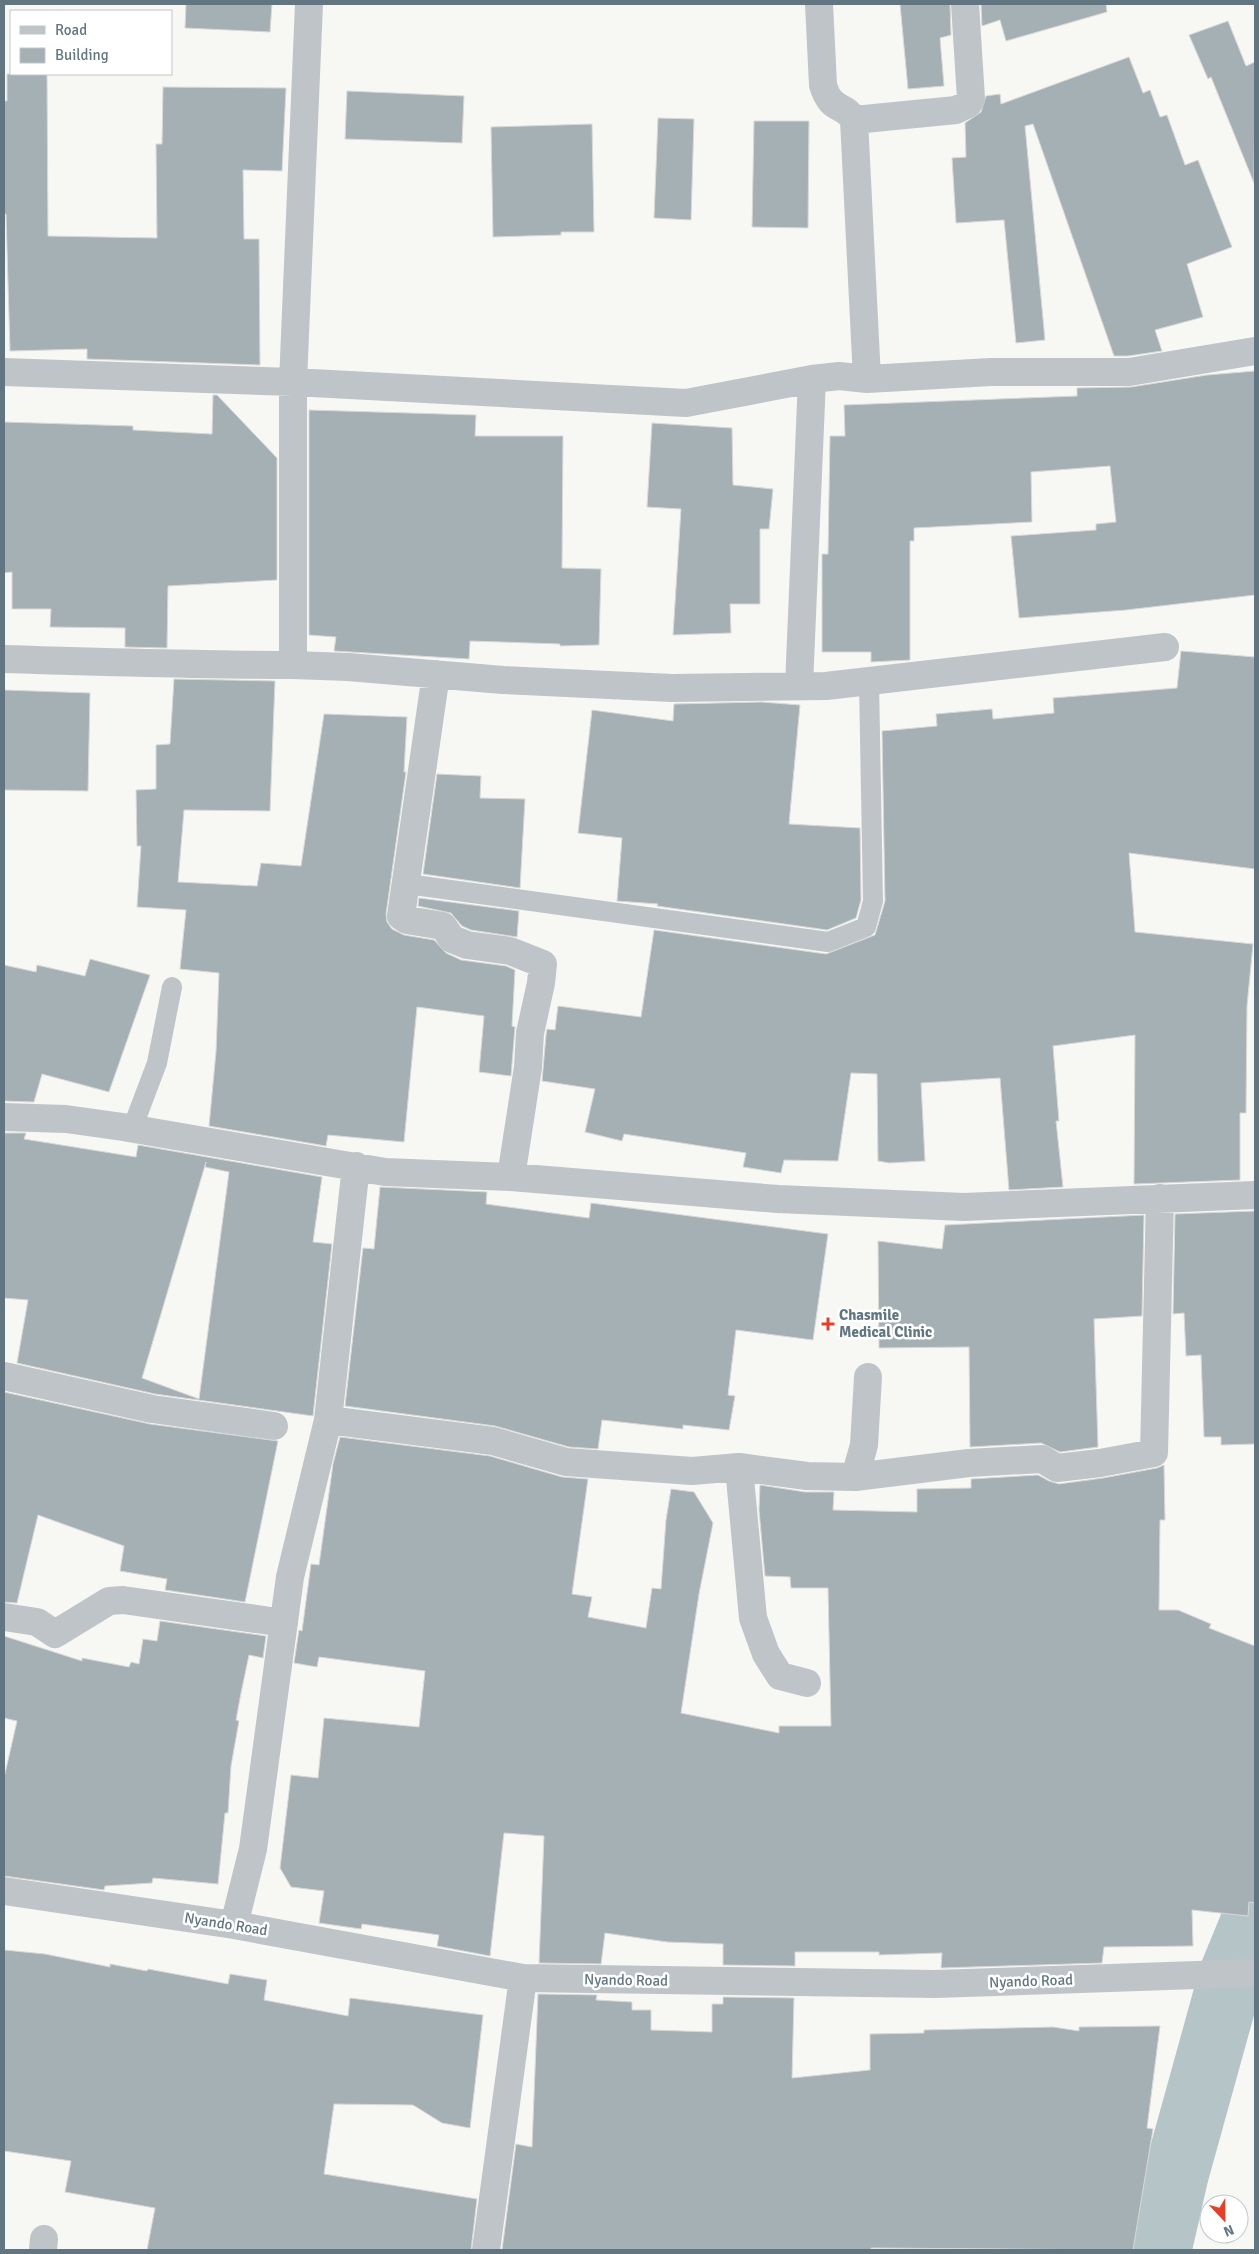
<svg xmlns="http://www.w3.org/2000/svg" width="1259" height="2254" viewBox="0 0 1259 2254" font-family="Signika,sans-serif">
<rect width="100%" height="100%" fill="#f7f7f4"/>
<g fill="none" stroke-linecap="round" stroke-linejoin="round">
<!-- river -->
<path stroke="#b5c5c7" stroke-width="65" d="M1159,2250L1176,2175L1232,1973L1255,1917"/>
</g>
<!-- building -->
<path fill="#a4b0b4" stroke="#d9d9d7" fill-rule="evenodd" d="M186,4H272L270,32L185,28Z
M900,4H950L951,35L940,38L944,86L908,89Z
M981,4H1106L1107,12L1006,41L1000,20L982,26Z
M1228,21L1246,66L1255,62L1254,183L1211,77L1208,79L1189,35Z
M1129,57L1143,93L1150,90L1160,117L1167,115L1185,165L1198,160L1232,247L1187,264L1203,317L1155,330L1162,351L1128,356H1114L1033,124L1025,126L1045,340L1016,343L1004,220L956,223L952,158L966,157L965,123L981,112L986,96L1000,94L1001,104Z
M7,74H47L48,236L157,238L156,144H162L163,87L286,88L282,171L243,170L244,239H259L260,365L87,359V349L10,351L6,214H4V101H7Z
M347,91L464,96L462,143L345,139Z
M658,118L694,119L691,220L654,218Z
M754,121H809L808,228L752,227Z
M592,124L594,232H561V235L493,237L491,127Z
M1255,371V595L1126,610L1019,618L1011,536L1096,530V524L1116,522L1110,466L1031,472L1032,522L914,528V541H910V660L871,662V652H822V554H828L830,436H845L844,405L1077,396V388L1131,387L1207,375Z
M213,395H217L277,458V580L168,586L167,648L125,647V628L50,627L51,609H12V572L4,573V422L133,426V430L212,434Z
M309,410L476,415L475,436H563L562,568L601,569L599,645L560,646V644L470,641L469,659L334,651L336,637L309,635Z
M652,423L732,428L733,485L773,489L769,529H760V604H730L731,633L673,635L681,509L647,507Z
M1181,651L1255,657V869L1129,853L1135,932L1253,944L1247,1006L1246,1113H1240V1180L1134,1184L1135,1035L1053,1046L1059,1121H1056L1063,1187L1009,1190L1000,1078L921,1083L925,1161L889,1163L878,1161L877,1074L851,1073L838,1161L784,1160L781,1173L743,1167L746,1153L624,1134L622,1141L585,1132L595,1089L542,1081L546,1035L547,1029L555,1030L558,1006L641,1017L654,930L826,954L875,935L885,901L882,731L937,726L936,714L992,709L993,719L1054,713L1053,698L1177,688Z
M174,679L275,681L270,811L184,810L178,882L257,886L261,863L301,866L324,714L407,717L404,772H406L386,914L387,922L392,929L404,935L434,940L446,953L461,960L506,966L515,970L512,1026L515,1027L511,1076L479,1072L484,1016L417,1007L404,1142L328,1135L326,1146L209,1126L216,1052L219,973L180,969L186,910L137,907L141,846H137L136,790L156,789V745L170,744Z
M4,690L90,693L88,791L4,790Z
M761,702L800,705L789,824L860,828L861,900L856,918L827,930L657,906L658,904L617,901L622,838L578,833L592,710L673,721L674,704Z
M437,774L481,776L480,798L525,799L520,888L423,874Z
M419,898L519,911L517,937L471,930L462,926L451,913L418,906Z
M90,959L150,975L109,1092L42,1074L34,1102L4,1101V965L36,972L37,965L85,976Z
M4,1133H26L24,1139L136,1157L138,1145L322,1177L313,1242L332,1244L313,1416L155,1394L17,1363L28,1300L4,1298ZM206,1162L205,1167L229,1172L199,1399L142,1378Z
M380,1187L487,1192L486,1204L589,1218L591,1203L828,1234L813,1340L736,1330L728,1395L735,1396L729,1430L683,1425V1429L602,1420L598,1449L569,1447L495,1426L345,1406L363,1248L374,1249Z
M1255,1211V1444L1221,1445V1437H1204L1201,1355L1186,1356L1184,1313L1173,1314L1175,1214Z
M1144,1215L1142,1316L1094,1319L1098,1447L1060,1452L1041,1443L970,1447L969,1347L879,1348L878,1241L942,1249L945,1225Z
M4,1392L150,1424L278,1441L245,1602L165,1590L167,1579L120,1571L124,1546L38,1515L17,1603L4,1602Z
M340,1437L490,1456L562,1477L588,1479L572,1594L592,1597L588,1617L646,1628L652,1588L661,1589L666,1520L671,1489L694,1492L713,1523L699,1594L681,1713L779,1733V1726H831L828,1588H791L790,1577L765,1576L759,1510L760,1485L805,1492H834L833,1510L917,1512V1489L971,1488V1479L1038,1475L1049,1481L1059,1484L1103,1478L1157,1468L1164,1465L1165,1520H1160L1159,1610H1178L1211,1624L1209,1628L1255,1646V1903L1249,1902L1248,1916L1192,1910L1193,1946L1104,1947L1102,1963L941,1968L942,1953L879,1955V1952H795V1966L723,1965V1944L667,1942L605,1933L601,1964L539,1963L544,1836L504,1833L490,1956L437,1946L439,1935L362,1924L361,1929L319,1923L324,1891L291,1887L280,1868L291,1775L318,1778L324,1718L419,1727L425,1671L319,1657L317,1667L294,1663L299,1630L302,1631L311,1564L319,1565L333,1464Z
M160,1621L266,1636L263,1658L249,1655L241,1693L236,1720L239,1721L231,1766L228,1813H225L218,1884L153,1878L152,1883L105,1886L104,1890L4,1876V1778L17,1721L4,1718V1636L82,1661V1658L129,1667L131,1662L139,1664L143,1639L157,1641Z
M4,1950L45,1954L110,1967V1964L147,1971L148,1969L228,1984L230,1974L267,1980L264,2000L348,2016L350,1998L483,2015L470,2128L442,2123L413,2105L334,2104L324,2174L477,2199L471,2250H147L155,2208L65,2192L71,2161L4,2151Z
M538,1994L597,1995L596,2000L632,2002V2010H651V2030L712,2032V2004H723V1997L794,1998L792,2078L870,2070V2034L924,2033V2030L1053,2027L1079,2031V2027L1160,2026L1147,2128L1153,2129L1133,2250L871,2248V2250H502L516,2144L532,2147Z"/>
<g fill="none" stroke-linecap="round" stroke-linejoin="round">
<!-- lane -->
<path stroke="#bec4c7" stroke-width="20" d="M407,884L828,942L866,927L873,901L869,681
M132,1129L157,1063L172,987"/>
<!-- street -->
<path stroke="#bec4c7" stroke-width="28" d="M309,4L293,382V665L348,667L503,680L672,688L826,686L1165,647
M819,4L823,85C831,113 845,103 854,120L867,379
M854,120L956,110L968,104L971,99L965,4
M4,372L293,382L686,403L812,379L839,376L867,379L991,372H1129L1255,351
M4,659C100,662 197,665 293,665
M436,674L401,916L407,920L443,926L452,939L467,945L510,951L543,964L541,983L530,1033L528,1067L511,1177
M799,686L812,379
M4,1117L66,1119L123,1127L385,1172L511,1177L778,1199L964,1207L1255,1195
M4,1376L152,1409L274,1426
M328,1420L493,1441L566,1462L692,1471L739,1467L753,1618L766,1654L780,1676L807,1683
M739,1467L807,1476L855,1477L864,1445L868,1377
M855,1477L969,1463L1042,1459L1057,1468L1100,1463L1154,1453L1160,1198
M4,1617L37,1622L55,1634L109,1601L123,1600L284,1623
M4,1891L234,1925L523,1978L935,1984L1255,1973
M234,1925L253,1849L290,1577L328,1420L356,1166
M43,2250L44,2239
M486,2250L523,1978"/>
</g>
<!-- markers -->
<path fill="#e83e23" stroke="#fff" stroke-width="2" d="M825.5 1316.5h5v5h5v5h-5v5h-5v-5h-5v-5h5z"/>
<g text-anchor="middle" dominant-baseline="central" stroke-width="5" stroke-linejoin="round" paint-order="stroke">
<!-- poi labels -->
<g font-size="15" font-weight="bold" fill="#617680" stroke="#fff" text-anchor="start">
<text x="839" y="1315">Chasmile<tspan x="839" dy="17">Medical Clinic</tspan></text>
</g>
<!-- street labels -->
<g font-size="15" fill="#617680" stroke="#fff">
<text transform="translate(226 1924) rotate(9)">Nyando Road</text>
<text transform="translate(626 1980) rotate(1)">Nyando Road</text>
<text transform="translate(1031 1981) rotate(-2)">Nyando Road</text>
</g>
</g>
<!-- border -->
<rect width="1259" height="2254" fill="none" stroke="#617680" stroke-width="10"/>
<!-- legend -->
<rect x="10" y="10" width="162" height="65" fill="#ffffff" stroke="#c0c8cc"/>
<rect x="20" y="26" width="25" height="8" fill="#bec4c7" stroke="#c0c8cc"/>
<text x="55" y="35" font-size="15" fill="#617680">Road</text>
<rect x="20" y="48" width="25" height="15" fill="#a4b0b4" stroke="#c0c8cc"/>
<text x="55" y="60" font-size="15" fill="#617680">Building</text>
<!-- north arrow -->
<g transform="translate(1224 2219) rotate(158)"><circle r="24" fill="#ffffff" stroke="#c0c8cc"/>
<path d="M0-4L9 19L0 12L-9 19Z" fill="#e83e23"/>
<text y="-8" font-size="14" font-weight="bold" text-anchor="middle" fill="#617680">N</text>
</g>
</svg>
